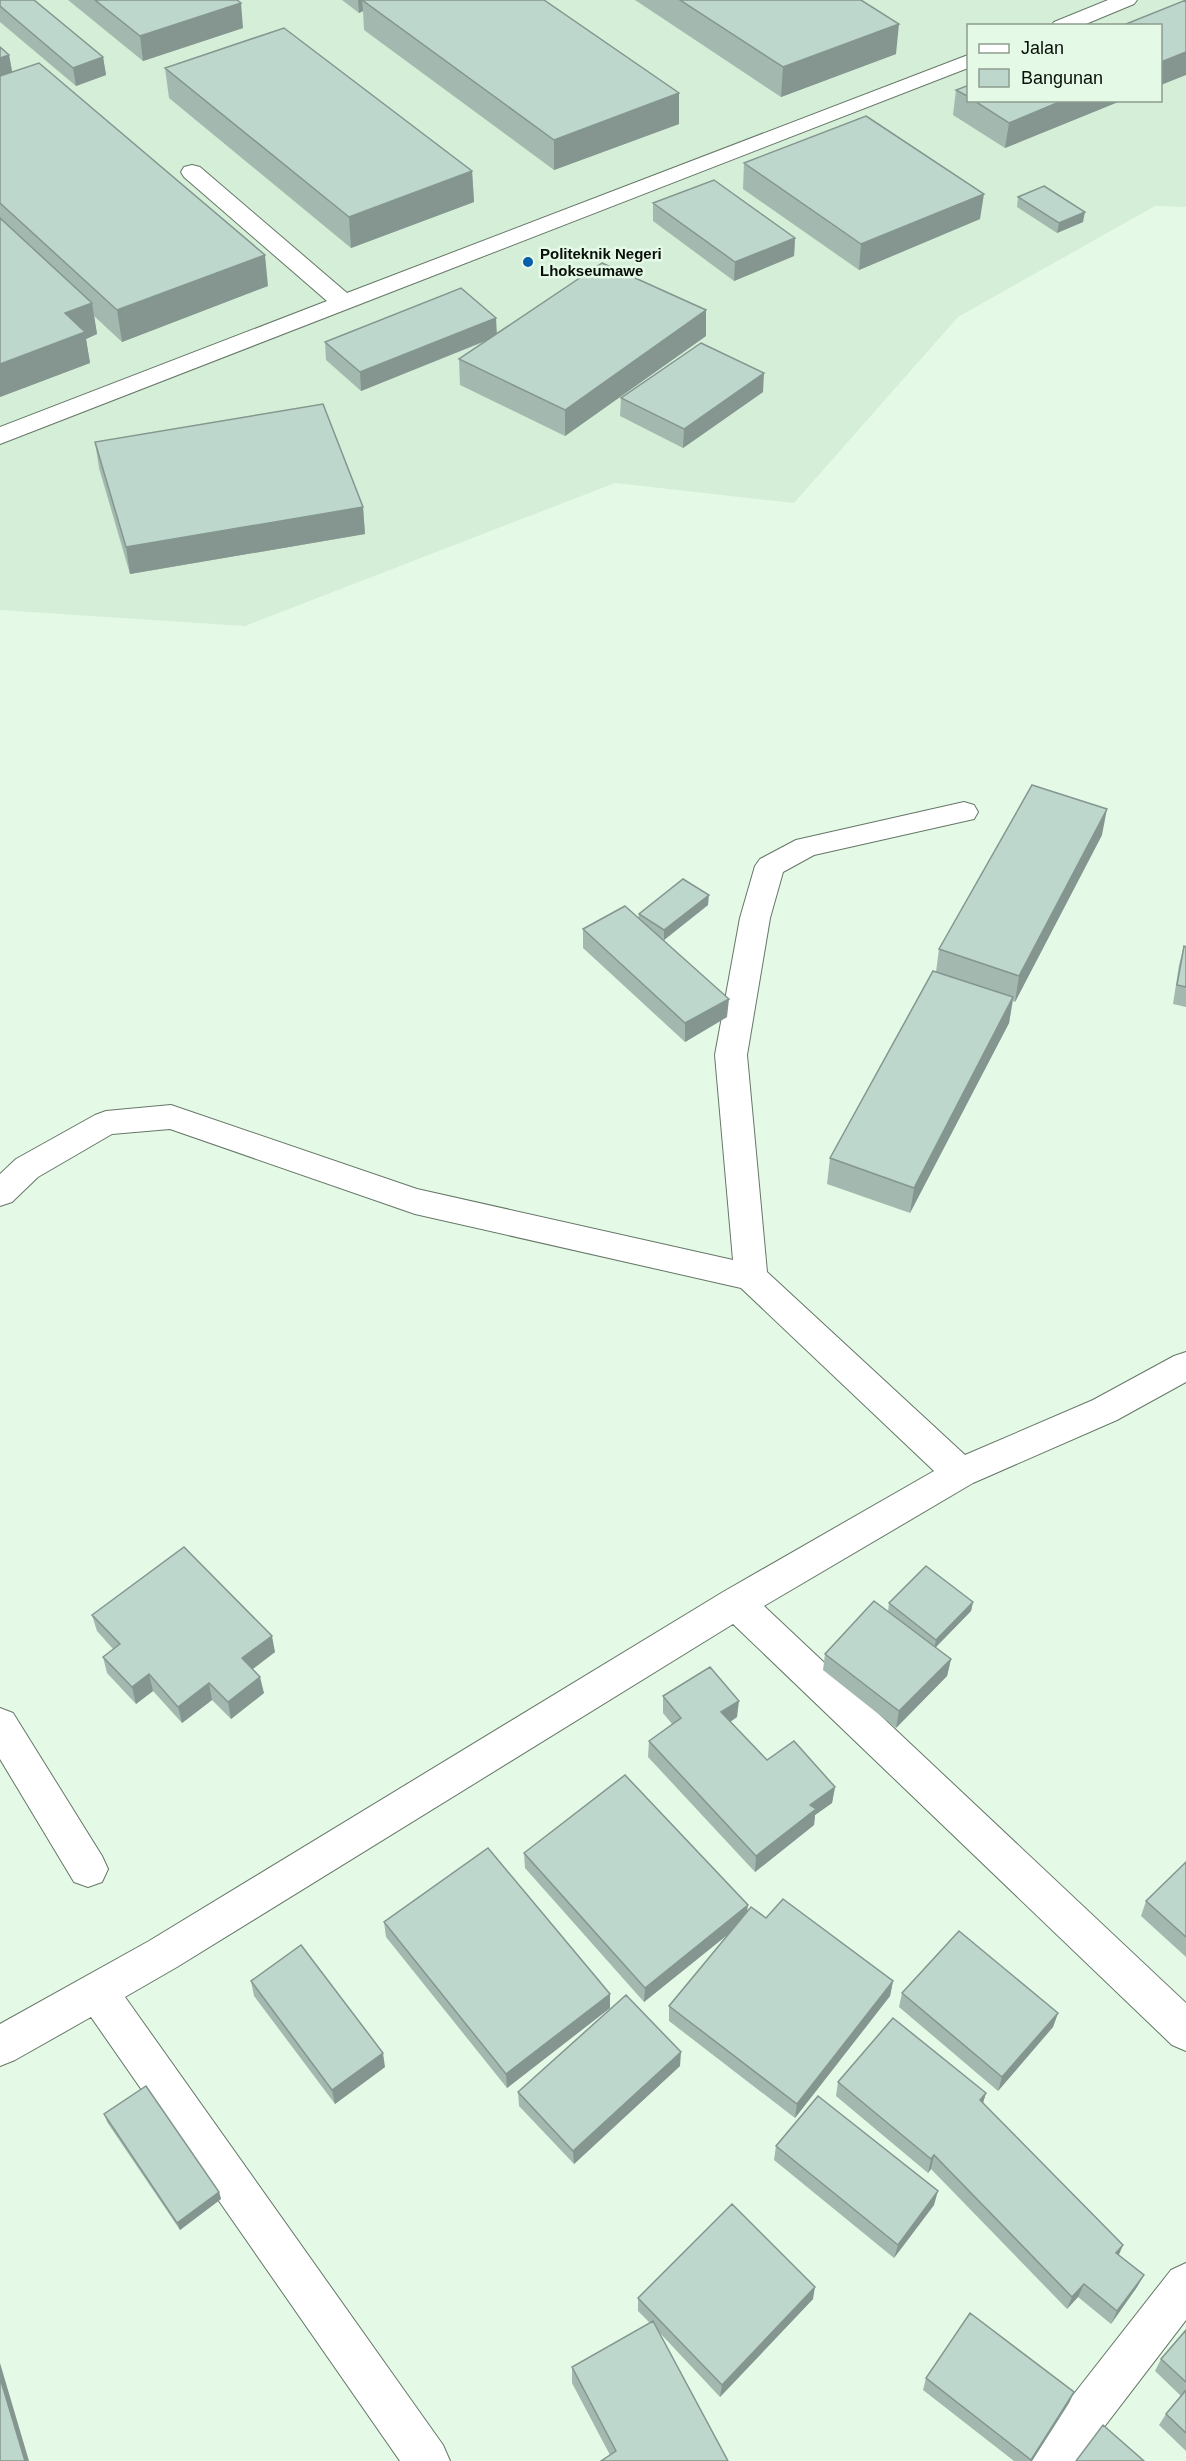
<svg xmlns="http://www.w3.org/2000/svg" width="1186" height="2461" viewBox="0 0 1186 2461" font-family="Arial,sans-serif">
<rect width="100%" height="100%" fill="#e5f9e7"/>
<!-- built -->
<path fill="#d5eed7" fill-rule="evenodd" d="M0,0H1186V207L1155,206L958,317L794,503L615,483L245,626L0,610ZM968,26H1160V100H968Z"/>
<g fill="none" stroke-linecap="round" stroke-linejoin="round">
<defs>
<path id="minor" d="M1108,0H1137L1134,4L1081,26H1051L1054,22Z
M968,55V68L0,444V427L327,301L184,177L181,172L184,167L192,165L200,167L347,293Z
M964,802L974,805L978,812L974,819L814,855L783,872L770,918L747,1055L767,1272L965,1455L1093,1400L1174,1356L1186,1352V1382L1117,1420L973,1483L764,1606L1186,2003V2051L1172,2045L733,1624L177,1967L125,1997L443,2445L450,2461H400L91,2017L15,2060L0,2066V2024L149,1941L723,1592L934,1471L741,1288L415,1214L170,1129L112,1134L38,1177L12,1202L0,1206V1174L16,1159L95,1115L106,1111L171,1105L417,1189L733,1260L715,1055L740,918L755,866L760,859L796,840Z
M0,1708L13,1713L102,1856L108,1869L102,1882L88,1887L74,1882L0,1759Z
M1186,2263V2320L1078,2461H1027L1034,2445L1171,2270Z"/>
</defs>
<!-- minor casing -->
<use href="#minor" stroke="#657767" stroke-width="2"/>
<!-- minor -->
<use href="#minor" fill="#fff" fill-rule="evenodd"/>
</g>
<!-- wall -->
<path fill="#a3b9af" d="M0,0L103,57L106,75L76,86L0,22Z
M68,0H237L243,28L143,61Z
M342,0H544L679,93V124L554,170L364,30L363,11L359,13Z
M635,0H861L896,54L781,97Z
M0,47L9,55L12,72L268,286L122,342L94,316L97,334L86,339L90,363L0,397Z
M165,68L472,171L474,202L351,248L169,98Z
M969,85V100H1123L1005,148L953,115L956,90Z
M744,163L980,219L859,270L743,189Z
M1018,197L1083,222L1057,233L1017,207Z
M653,203L795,238L794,256L734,281L653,221Z
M706,310V336L565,436L460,385L459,359L486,341L361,391L326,360L325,342L497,334Z
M763,392L683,448L620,416L621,398Z
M95,442L363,507L365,534L130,574L99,468Z
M1102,835L1015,1002L1013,1001L1009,1023L910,1213L827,1184L830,1158L936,972L939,949Z
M708,905L664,940L727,1017L685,1042L583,948V929L638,918L639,914Z
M1184,946L1186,947V1007L1173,1004L1179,965Z
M973,1602L971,1611L935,1648L951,1659L947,1676L896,1728L823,1670L825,1654L888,1612L889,1603Z
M92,1615L275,1652L253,1669L264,1693L231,1719L212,1700L182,1723L153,1691L136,1704L107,1673L103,1657L113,1649L97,1631Z
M663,1696L737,1717L730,1722L767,1760L835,1787L832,1803L815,1815L814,1825L755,1872L648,1757L649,1741L672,1724L663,1713Z
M524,1853L747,1912L766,1918L893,1981L890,1996L795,2118L669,2021V2006L728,1934L644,2002L525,1868Z
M1186,1862V1957L1141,1916L1146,1901Z
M384,1922L610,2008L507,2088L386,1937Z
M251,1981L385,2067L335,2104L254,1996Z
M902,1993L1058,2013L1053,2027L998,2091L899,2007Z
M680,2066L574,2164L519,2106L518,2092Z
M838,2082L986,2093L983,2103L1123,2245L1119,2255L1144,2275L1137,2287L1111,2324L1078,2297L1067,2309L931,2169L928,2173L836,2096Z
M104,2114L219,2192L221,2199L180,2230L107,2122Z
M776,2146L934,2205L894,2258L774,2160Z
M638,2298L813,2299L720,2397L659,2332L728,2461L610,2455L572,2383V2367L650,2323L638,2311Z
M1186,2330V2451L1159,2425L1166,2414L1181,2396L1155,2371L1161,2359Z
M926,2378L1074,2392L1069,2403L1032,2461H1014L923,2390Z"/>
<!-- shaded-wall -->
<path fill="#84968f" d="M358,0H396H362L363,11L359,13Z
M241,3L243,28L143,61L140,36Z
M899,24L896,54L781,97L783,67Z
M1186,52V75L1161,85V62Z
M9,55L14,81L0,85V58Z
M103,57L106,75L76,86L73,68Z
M679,93V124L554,170V140Z
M1064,100H1123L1005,148L1009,123Z
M472,171L474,202L351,248L349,217Z
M984,194L980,219L859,270L861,244Z
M1085,212L1083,222L1057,233L1059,223Z
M795,238L794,256L734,281L735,262Z
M265,255L268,286L122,342L117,310Z
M92,303L97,334L86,339L90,363L0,397V364L65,313Z
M706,310V336L565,436V410Z
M496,318L497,336L361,391L360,372Z
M764,373L763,392L683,448L684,429Z
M363,507L365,534L130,574L126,547Z
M1107,809L1102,835L1015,1002L1019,976Z
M709,895L708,905L664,940V930Z
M1013,997L1009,1023L910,1213L914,1188Z
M729,999L727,1017L685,1042V1023Z
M973,1602L971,1611L934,1649L936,1640Z
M272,1636L275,1652L245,1675L242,1658Z
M951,1659L947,1676L896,1728L899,1711Z
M149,1674L153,1691L136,1704L132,1687Z
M260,1677L264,1693L231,1719L228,1702Z
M209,1683L212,1700L182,1723L178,1707Z
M739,1701L737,1717L720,1729L721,1712Z
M835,1787L832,1803L815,1815L814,1825L755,1872L756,1856L810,1805Z
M748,1905L746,1920L644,2002L645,1988Z
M893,1981L890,1996L795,2118L797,2104Z
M610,1994V2008L507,2088L506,2074Z
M1058,2013L1053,2027L998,2091L1002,2077Z
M681,2052L680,2066L574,2164L573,2151Z
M383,2053L385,2067L335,2104L332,2090Z
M986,2093L982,2106L980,2100Z
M934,2155L931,2169L928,2173L931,2159Z
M938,2191L934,2205L894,2258L898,2245Z
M219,2192L221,2199L180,2230L177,2223Z
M1123,2245L1117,2258L1116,2253Z
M1144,2275L1137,2287L1111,2324L1117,2311Z
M1084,2284L1078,2297L1067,2309L1072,2297Z
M815,2287L813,2299L720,2397L722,2385Z
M0,2363L29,2461H25L0,2378Z
M1074,2392L1069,2403L1032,2461H1030Z"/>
<!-- building -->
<path fill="#bdd7cc" stroke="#84968f" stroke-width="1.5" d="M0,0H34L103,57L73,68L0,6Z
M95,0H237L241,3L140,36Z
M362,0H544L679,93L554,140Z
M680,0H861L899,24L783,67Z
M1186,0V52L1161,62V26H1121Z
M284,28L472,171L349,217L165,68Z
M0,47L9,55L0,58Z
M39,63L265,255L117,310L0,203V76Z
M969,85V97L956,90Z
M973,100H1064L1009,123Z
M866,116L984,194L861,244L744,163Z
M714,180L795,238L735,262L653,203Z
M1044,186L1085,212L1059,223L1018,197Z
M0,218L92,303L65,313L85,332L0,364Z
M602,263L706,310L565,410L459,359Z
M461,288L496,318L360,372L325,342Z
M701,343L764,373L684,429L621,398Z
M323,404L363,507L126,547L95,442Z
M1032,785L1107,809L1019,976L939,949Z
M683,879L709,895L664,930L639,914Z
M625,906L729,999L685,1023L583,929Z
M1184,946L1186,947V987L1177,985Z
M933,971L1013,997L914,1188L830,1158Z
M184,1547L272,1636L242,1658L260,1677L228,1702L209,1683L178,1707L149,1674L132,1687L103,1657L120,1644L92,1615Z
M926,1566L973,1602L936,1640L889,1603Z
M874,1601L951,1659L899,1711L825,1654Z
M710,1667L739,1701L721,1712L767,1760L794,1741L835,1787L810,1805L816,1809L756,1856L649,1741L681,1718L663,1696Z
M625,1775L748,1905L645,1988L524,1853Z
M488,1848L610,1994L506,2074L384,1922Z
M1186,1862V1937L1146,1901Z
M783,1899L893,1981L797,2104L669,2006L751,1907L766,1918Z
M959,1931L1058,2013L1002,2077L902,1993Z
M301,1945L383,2053L332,2090L251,1981Z
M626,1995L681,2052L573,2151L518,2092Z
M893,2018L986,2093L980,2100L1123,2245L1116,2253L1144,2275L1117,2311L1084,2284L1072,2297L934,2155L931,2159L838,2082Z
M146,2086L219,2192L177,2223L104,2114Z
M818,2096L938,2191L898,2245L776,2146Z
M732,2204L815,2287L722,2385L638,2298Z
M970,2313L1074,2392L1031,2460L926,2378Z
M653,2321L728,2461H601L616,2451L572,2367Z
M1186,2330V2382L1161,2359Z
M0,2378L25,2461H0Z
M1186,2390V2433L1166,2414Z
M1103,2425L1144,2461H1076Z"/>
<!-- markers -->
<circle fill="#075eac" stroke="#e5f9e7" stroke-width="2" cx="528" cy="262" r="6"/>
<g text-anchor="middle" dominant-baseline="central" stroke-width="5" stroke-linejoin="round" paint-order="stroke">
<!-- far-poi labels -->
<g font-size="15" font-weight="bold" fill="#09100a" stroke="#e5f9e7" text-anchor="start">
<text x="540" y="253">Politeknik Negeri<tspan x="540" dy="17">Lhokseumawe</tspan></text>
</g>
</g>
<!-- legend -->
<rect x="967" y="24" width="195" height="78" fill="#e5f9e7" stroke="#8d9c8f" stroke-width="1.5"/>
<rect x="979" y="44" width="30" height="9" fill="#ffffff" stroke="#8d9c8f" stroke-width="1.5"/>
<text x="1021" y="54" font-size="18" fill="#09100a">Jalan</text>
<rect x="979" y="69" width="30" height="18" fill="#bdd7cc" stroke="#8d9c8f" stroke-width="1.5"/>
<text x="1021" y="84" font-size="18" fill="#09100a">Bangunan</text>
</svg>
